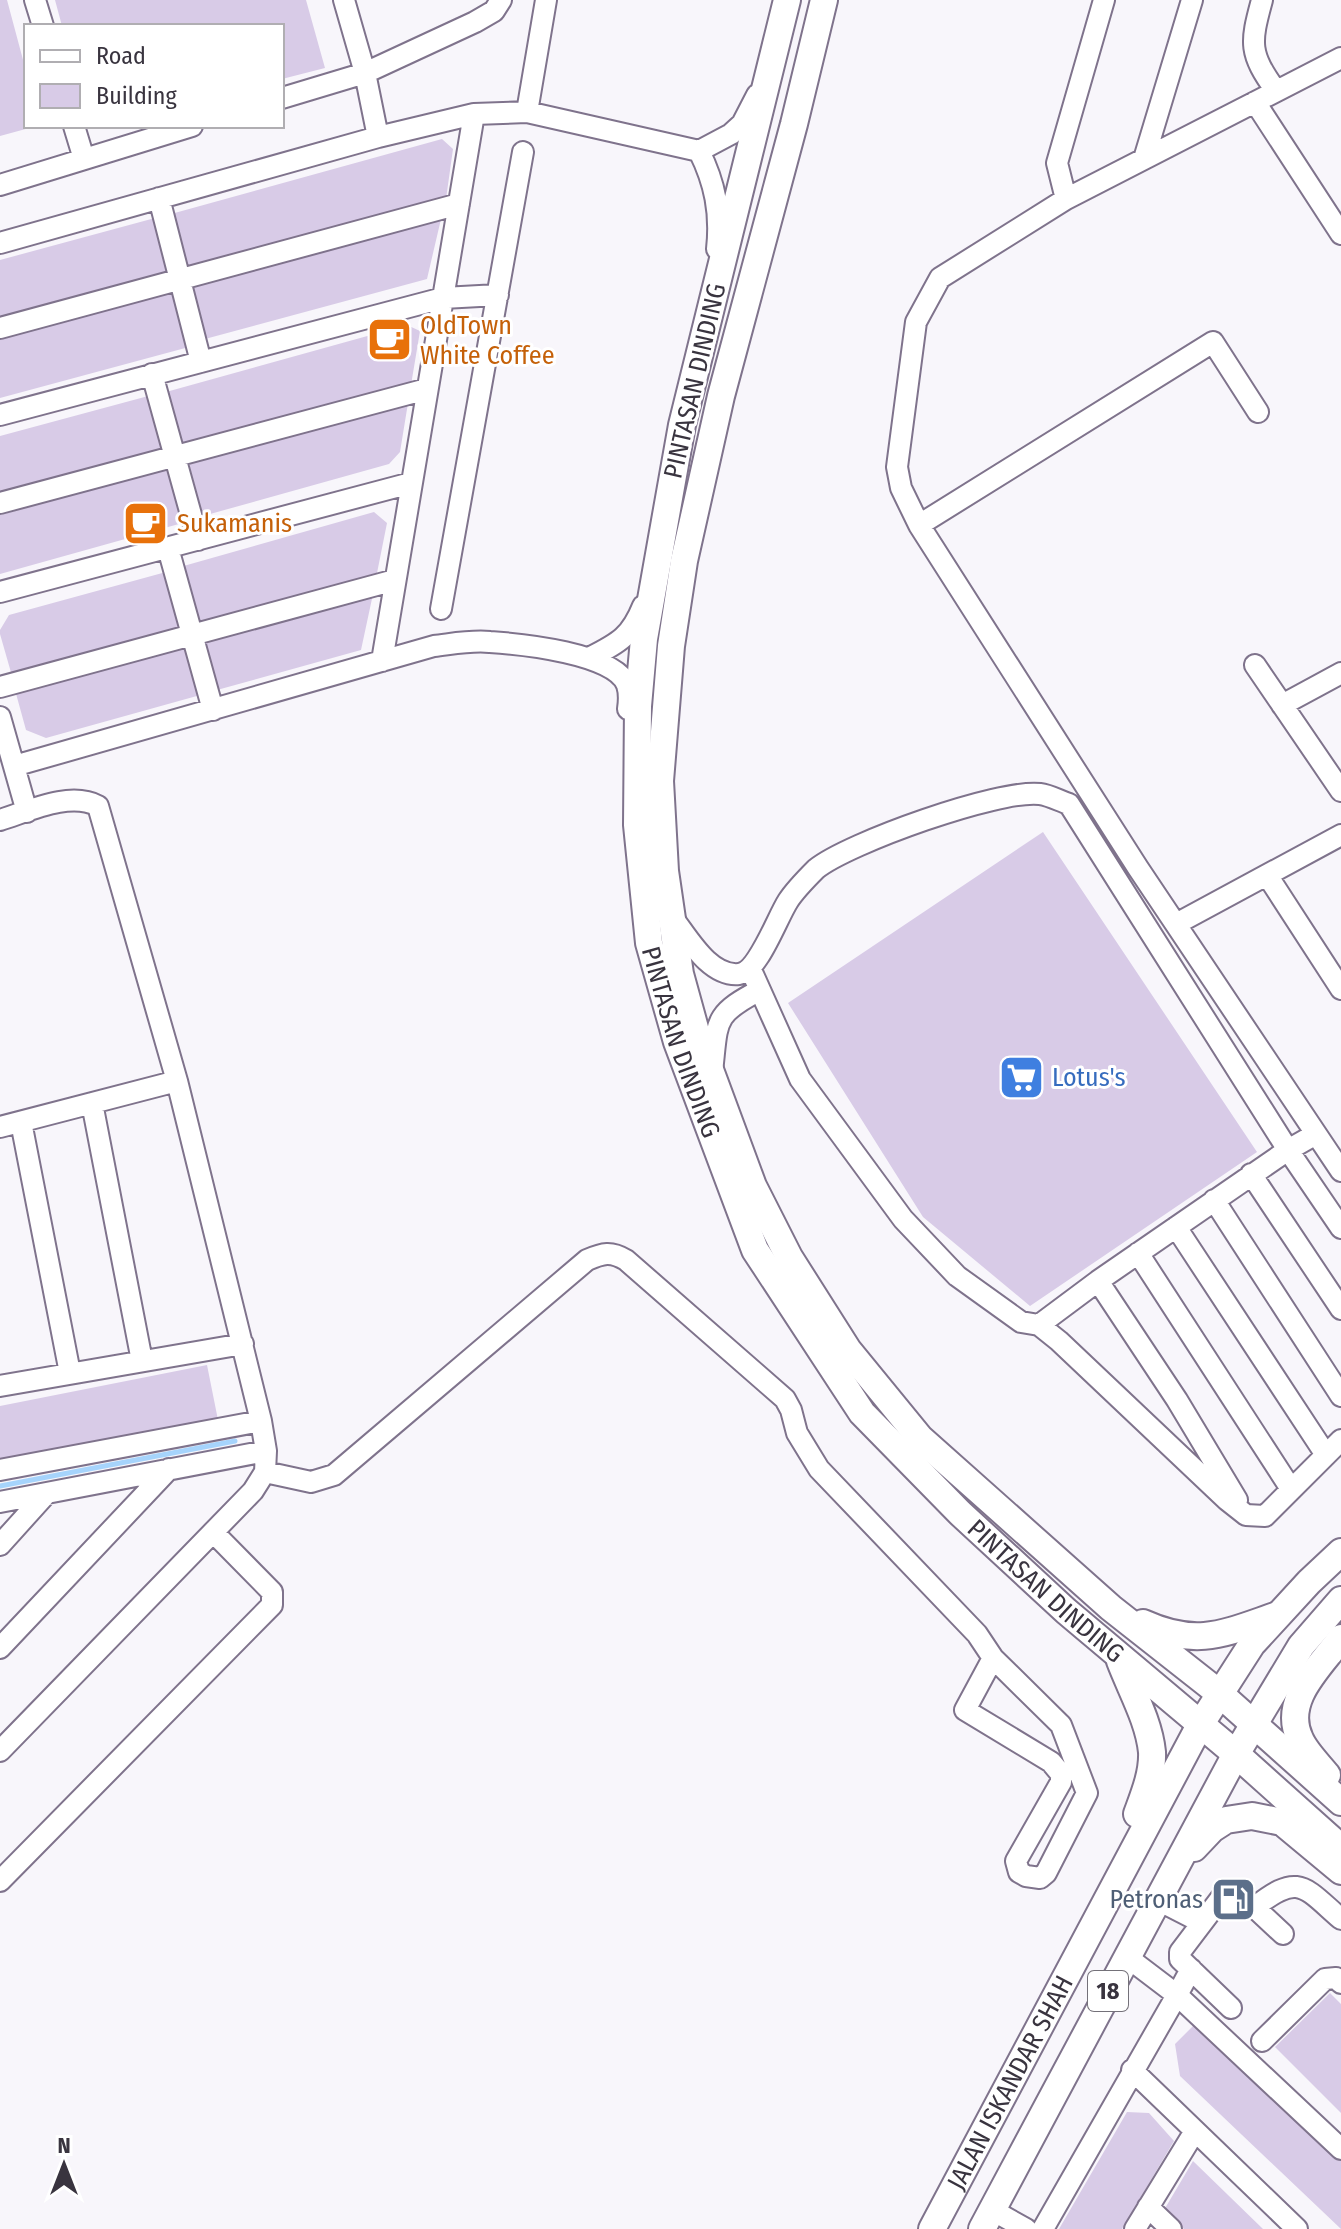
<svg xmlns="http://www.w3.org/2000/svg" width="1341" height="2229" viewBox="0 0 1341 2229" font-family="'Fira Sans Condensed',sans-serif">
<rect width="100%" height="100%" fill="#f8f6fb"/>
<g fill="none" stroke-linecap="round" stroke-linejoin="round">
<!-- stream -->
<path stroke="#a6d4fc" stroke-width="5" d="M0,1486L235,1441"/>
</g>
<!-- building -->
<path fill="#d8cbe7" d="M0,0H7L26,71V126L33,127L0,136Z
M55,0H306L325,68L282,79V26H62Z
M442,139L453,149L446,199L185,269L171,214Z
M155,218L169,273L0,321V260Z
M441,219L427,279L205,339L190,286Z
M174,290L189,347L0,398V337Z
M407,325L420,331L411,385L182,449L166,392Z
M152,395L167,452L0,496V436Z
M408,403L400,452L389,464L203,516L189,464Z
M171,467L186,522L0,574V515Z
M374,512L387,523L377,573L196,624L180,567Z
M166,572L182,629L12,676L0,634V630L9,615Z
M373,594L361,650L217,690L203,641Z
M189,641L204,694L46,738L26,730L15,690Z
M1043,832L1257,1152L1030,1306L923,1217L788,1003Z
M207,1365L218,1420L0,1462V1406Z
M1330,1993L1341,2004V2113L1275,2047Z
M1198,2021L1341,2159V2229L1180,2076L1175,2044Z
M1127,2112L1149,2113L1174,2141L1122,2229H1059Z
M1193,2161L1263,2229H1184L1164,2210Z"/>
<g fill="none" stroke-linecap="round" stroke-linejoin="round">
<defs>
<path id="minor" d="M35,0L43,26
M344,0L365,73L378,137
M1262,0C1250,44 1249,53 1276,91
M1341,58L1066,199L940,278L916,322L897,467L901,488L919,525L1138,868L1341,1171
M282,98L365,73L475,22L494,11L501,0
M1255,102L1341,234
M527,112L546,0
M74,126L84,159
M699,151C715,183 721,213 717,249
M1144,159L1192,0
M0,185L192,126
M159,198L201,362
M1066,199L1057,163L1104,0
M0,243L378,137L474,114L527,112L699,151L731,134L742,124L757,95
M0,328L459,204
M152,374L198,540
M0,415L443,298L498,295
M0,503L427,389
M919,525L1213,342L1258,412
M168,548L213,710
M0,592L411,483
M441,609L523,152
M591,657C619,643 631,636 643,606
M382,661L474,114
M1255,665L1341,791
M0,687L395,580
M1282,705L1341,673
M0,717L27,812
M14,766L434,646C452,644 471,640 490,642C520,644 615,653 627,685C629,691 629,702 628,709
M0,820C29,811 70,791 98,806L177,1081L261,1421L266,1451L265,1472L253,1491L0,1751
M1267,875L1341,989
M672,917C688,937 709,977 739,974C758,972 777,918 788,901C795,890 807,878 816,869C848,843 999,789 1040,794C1049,795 1060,801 1069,804L1288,1150L1098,1281L1039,1325
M1176,924L1341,835
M751,970L800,1079L903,1219L957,1276L1021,1322L1039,1325L1059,1341L1227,1500L1246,1515L1265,1516L1341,1440
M712,1072C718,1021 712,1015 760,990
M92,1103L142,1361
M21,1122L70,1373
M0,1127L177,1081
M1316,1134L1288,1150L1341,1228
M1251,1174L1341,1309
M1214,1200L1341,1396
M1176,1227L1326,1455
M1138,1253L1291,1489
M1098,1281L1177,1400L1237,1500
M0,1386L243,1344
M0,1470L261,1421
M265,1472L311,1482L334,1475L587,1260C603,1253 611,1251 626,1260L785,1399L791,1410L797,1433L819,1469L977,1634L993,1658L1061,1725L1087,1793L1046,1873L1040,1878L1026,1876L1019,1872L1016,1861L1061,1782V1774L1051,1762L965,1710L993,1658
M0,1502L266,1451
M0,1545L46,1494
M0,1648L169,1469
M0,1881L272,1605V1592L213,1532
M1158,1900L1201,1922
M1255,1907C1299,1872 1304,1887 1341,1919
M1191,1969L1177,1995L1341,2149
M1231,2008L1180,1959V1952L1224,1894L1231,1890L1239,1893L1283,1934
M1262,2041L1325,1979L1336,1978L1341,1983
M1132,2070L1297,2229
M1148,2207L1171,2229
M992,2210L1026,2229
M1043,2229L1177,1995L1127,1957
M1135,2229L1195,2131"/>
<g id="major">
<path id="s1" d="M787,0L682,425L644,639L638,706L637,825L649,943L677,1042L755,1250L862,1413L960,1513L1066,1611L1236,1754L1341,1848"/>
<path d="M824,0L794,124L721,396L684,561L671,646L660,781L665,871L680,974L696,1032L753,1186L789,1257L848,1350L920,1438L1111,1608L1219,1693L1341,1802"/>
<path d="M1143,1623C1198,1648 1225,1633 1278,1615"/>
<path d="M1120,1661C1131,1690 1149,1721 1152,1752C1153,1773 1144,1795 1137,1814"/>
<path d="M1327,1775C1318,1764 1305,1751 1300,1739C1281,1700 1321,1666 1341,1638"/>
<path d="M1194,1848L1212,1829L1226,1820L1252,1816L1282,1822L1341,1871"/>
<path id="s2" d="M932,2229L1200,1725L1252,1644L1309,1582L1341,1552"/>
<path d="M982,2229L1236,1754L1301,1646L1341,1600"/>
</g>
</defs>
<!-- minor casing -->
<use href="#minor" stroke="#7f738c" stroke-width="24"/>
<!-- major casing -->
<use href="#major" stroke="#7f738c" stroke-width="30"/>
<!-- minor -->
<use href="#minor" stroke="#fff" stroke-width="20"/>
<!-- major -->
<use href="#major" stroke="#fff" stroke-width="26"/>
</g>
<!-- icons -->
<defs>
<symbol id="cafe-square" viewBox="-11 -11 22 22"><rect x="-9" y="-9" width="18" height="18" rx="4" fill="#e8710a" stroke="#fff"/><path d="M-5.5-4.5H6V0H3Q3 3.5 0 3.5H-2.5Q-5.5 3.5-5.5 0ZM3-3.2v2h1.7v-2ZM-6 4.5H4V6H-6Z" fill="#fff"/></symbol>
<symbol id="supermarket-square" viewBox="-11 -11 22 22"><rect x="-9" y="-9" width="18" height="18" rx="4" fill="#3f7fe0" stroke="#fff"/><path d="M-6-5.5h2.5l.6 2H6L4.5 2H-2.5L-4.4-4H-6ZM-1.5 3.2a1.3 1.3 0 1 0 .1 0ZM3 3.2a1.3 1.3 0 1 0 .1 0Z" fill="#fff"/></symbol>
<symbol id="fuel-square" viewBox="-11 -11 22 22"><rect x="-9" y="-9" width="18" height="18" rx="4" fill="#5c6f8a" stroke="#fff"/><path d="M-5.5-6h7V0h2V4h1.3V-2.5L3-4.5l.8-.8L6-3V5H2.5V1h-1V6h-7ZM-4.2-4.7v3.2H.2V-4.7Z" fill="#fff"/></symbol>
</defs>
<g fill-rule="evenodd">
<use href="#cafe-square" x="364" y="314" width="51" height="51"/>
<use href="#cafe-square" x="120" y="498" width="51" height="51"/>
<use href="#supermarket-square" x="996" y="1052" width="51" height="51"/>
<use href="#fuel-square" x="1208" y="1874" width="51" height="51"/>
</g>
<g text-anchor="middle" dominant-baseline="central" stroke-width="6" stroke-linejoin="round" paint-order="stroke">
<!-- shield labels -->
<rect fill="#fff" stroke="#747179" stroke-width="2" x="1088" y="1971" width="40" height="40" rx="6"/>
<g font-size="24" font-weight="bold" fill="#39343f">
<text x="1108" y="1991">18</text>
</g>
<!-- food labels -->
<g font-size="26" fill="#c56008" stroke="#fff" text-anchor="start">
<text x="420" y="325">OldTown<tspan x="420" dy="30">White Coffee</tspan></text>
<text x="177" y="523">Sukamanis</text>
</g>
<!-- street labels -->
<g font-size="26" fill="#39343f" stroke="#fff">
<text transform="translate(695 381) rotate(-77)">PINTASAN DINDING</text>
<text stroke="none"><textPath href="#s1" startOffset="1064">PINTASAN DINDING</textPath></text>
<text stroke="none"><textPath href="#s1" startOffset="1736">PINTASAN DINDING</textPath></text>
<text stroke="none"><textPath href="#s2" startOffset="166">JALAN ISKANDAR SHAH</textPath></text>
</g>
<!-- shop labels -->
<g font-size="26" fill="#366cbe" stroke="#fff" text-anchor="start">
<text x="1052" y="1077">Lotus's</text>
</g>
<!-- service labels -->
<g font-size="26" fill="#4e5e75" stroke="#fff" text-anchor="end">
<text x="1203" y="1899">Petronas</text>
</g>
</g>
<!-- legend -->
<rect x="24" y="24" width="260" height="104" fill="#ffffff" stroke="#b0aeb2" stroke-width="2"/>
<rect x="40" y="50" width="40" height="12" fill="#ffffff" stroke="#b0aeb2" stroke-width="2"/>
<text x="96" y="64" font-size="24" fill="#39343f">Road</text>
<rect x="40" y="84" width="40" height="24" fill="#d8cbe7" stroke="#b0aeb2" stroke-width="2"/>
<text x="96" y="104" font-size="24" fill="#39343f">Building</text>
<!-- north arrow -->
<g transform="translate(64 2165)" stroke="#ffffff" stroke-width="6" paint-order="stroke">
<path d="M0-6L14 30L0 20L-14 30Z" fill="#39343f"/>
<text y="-12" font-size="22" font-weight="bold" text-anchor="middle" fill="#39343f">N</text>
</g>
</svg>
